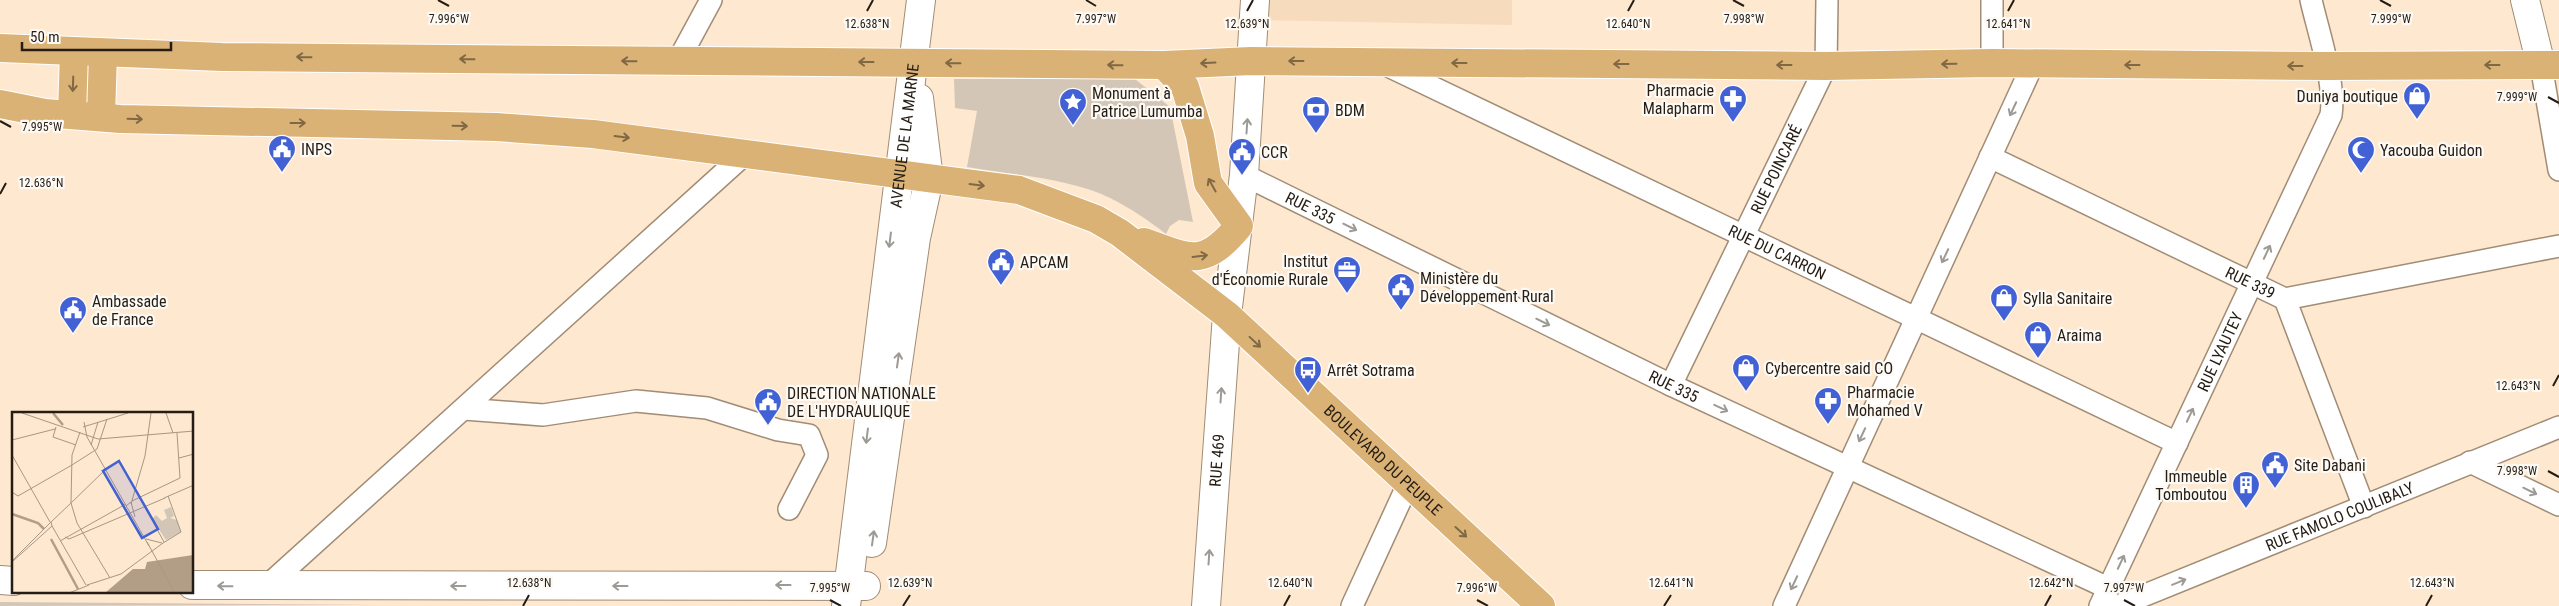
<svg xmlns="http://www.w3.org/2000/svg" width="2559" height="606" viewBox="0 0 2559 606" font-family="'Roboto Condensed',sans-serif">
<rect width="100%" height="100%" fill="#fee8cf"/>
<!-- built -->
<path fill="#f7dbbd" d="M1261,0H1512V25L1260,20Z"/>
<!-- green -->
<path fill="#d3c6b7" d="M954,79H1135L1170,107L1193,222L1179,220L1170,226L1166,234C1148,220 1130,208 1110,198C1069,178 1012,175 967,167L977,111L955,108Z
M0,602L382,605L0,606Z"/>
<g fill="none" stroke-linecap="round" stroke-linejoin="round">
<defs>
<g id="street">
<path d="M678,61L711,0"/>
<path d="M1992,63V0"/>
<path id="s1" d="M1384,64L2177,443"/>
<path d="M2541,65L2559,170"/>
<path id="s2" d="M1990,157L2285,299L2559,246"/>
<path id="s3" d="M1244,175L1671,385L2108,588"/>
<path d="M2285,299L2364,507"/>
<path id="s4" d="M1671,385L1826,66L1827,0"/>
<path d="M464,409L543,415L636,401L707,408L778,430L809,435L817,455L789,509"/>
<path d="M2470,462L2559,505"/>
<path d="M266,587L746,153"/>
<path d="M1352,606L1408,484"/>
<path d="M1784,606L2033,64"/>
<path id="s5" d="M2100,606L2331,115C2336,84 2318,31 2311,0"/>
<path id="s6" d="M2118,606L2559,427"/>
</g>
<g id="secondary">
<path d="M2525,0L2541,65"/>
<path d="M872,543L916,238L929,179L919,98"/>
<path d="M0,580L14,581"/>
<path d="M192,585L866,586"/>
<path id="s7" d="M846,606L921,0"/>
<path id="s8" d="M1206,606L1227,315L1244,175L1255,0"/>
</g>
<g id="primary">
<path d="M0,48L222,57L1164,65L1251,61L1826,66L1992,63L2327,66L2559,65"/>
<path id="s9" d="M0,104L45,113L120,119L496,127L593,134L1019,190L1096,219L1120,233L1227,315L1541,606"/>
<path d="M72,115L74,52"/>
<path d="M101,117L103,53"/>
<path d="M1144,242C1191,259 1204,268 1239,226L1208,183L1200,136L1185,87L1164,65"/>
</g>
</defs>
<!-- street casing -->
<use href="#street" stroke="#a18c75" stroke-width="24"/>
<!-- secondary casing -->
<use href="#secondary" stroke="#a18c75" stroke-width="30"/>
<!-- primary casing -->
<use href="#primary" stroke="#fff" stroke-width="30"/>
<!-- street -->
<use href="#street" stroke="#fff" stroke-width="21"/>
<!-- secondary -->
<use href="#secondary" stroke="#fff" stroke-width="28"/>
<!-- primary -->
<use href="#primary" stroke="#dab276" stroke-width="28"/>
</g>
<!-- one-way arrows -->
<defs><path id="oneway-shaft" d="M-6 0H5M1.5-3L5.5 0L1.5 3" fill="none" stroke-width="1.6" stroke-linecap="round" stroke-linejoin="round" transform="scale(1.25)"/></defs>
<g stroke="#806845">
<use href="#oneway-shaft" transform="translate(304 57) rotate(-179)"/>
<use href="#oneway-shaft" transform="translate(467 59) rotate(-179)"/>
<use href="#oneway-shaft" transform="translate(629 61) rotate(-179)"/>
<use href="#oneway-shaft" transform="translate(1296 61) rotate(-180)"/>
<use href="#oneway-shaft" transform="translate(866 62) rotate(-180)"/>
<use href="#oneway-shaft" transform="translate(953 63) rotate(-179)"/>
<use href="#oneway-shaft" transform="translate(1208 63) rotate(177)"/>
<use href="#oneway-shaft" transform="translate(1459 63) rotate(-180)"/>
<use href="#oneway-shaft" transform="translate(1621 64) rotate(-180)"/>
<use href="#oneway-shaft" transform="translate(1949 64) rotate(179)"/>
<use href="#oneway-shaft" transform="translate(1115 65) rotate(-179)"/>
<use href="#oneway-shaft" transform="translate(1784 65) rotate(-180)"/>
<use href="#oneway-shaft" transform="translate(2132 65) rotate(-180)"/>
<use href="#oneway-shaft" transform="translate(2492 65) rotate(180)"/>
<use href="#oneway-shaft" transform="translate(2295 66) rotate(-180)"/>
<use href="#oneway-shaft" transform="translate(73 84) rotate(92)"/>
<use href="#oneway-shaft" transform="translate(135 119) rotate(2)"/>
<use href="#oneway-shaft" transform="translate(298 123)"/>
<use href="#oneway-shaft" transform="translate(460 126) rotate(1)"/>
<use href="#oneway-shaft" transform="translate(622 137) rotate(7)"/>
<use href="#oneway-shaft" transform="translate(977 185) rotate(7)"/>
<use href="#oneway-shaft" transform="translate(1212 185) rotate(-119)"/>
<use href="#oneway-shaft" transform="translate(1200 256) rotate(-7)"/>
<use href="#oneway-shaft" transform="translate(1255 342) rotate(43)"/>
<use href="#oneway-shaft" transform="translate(1461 532) rotate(42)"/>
</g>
<g stroke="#9d9995">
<use href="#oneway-shaft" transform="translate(2013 109) rotate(115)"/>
<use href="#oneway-shaft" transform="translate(1247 126) rotate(-86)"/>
<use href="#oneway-shaft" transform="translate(1350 227) rotate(26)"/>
<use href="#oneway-shaft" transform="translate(890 240) rotate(97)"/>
<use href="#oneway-shaft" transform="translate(2267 252) rotate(-65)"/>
<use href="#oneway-shaft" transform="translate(1945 256) rotate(115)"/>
<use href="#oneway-shaft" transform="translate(1543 322) rotate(26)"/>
<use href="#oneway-shaft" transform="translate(898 360) rotate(-82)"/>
<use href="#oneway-shaft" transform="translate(1221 395) rotate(-86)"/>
<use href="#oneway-shaft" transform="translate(1721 408) rotate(25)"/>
<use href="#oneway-shaft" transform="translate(2190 415) rotate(-65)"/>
<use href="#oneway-shaft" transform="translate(1862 435) rotate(115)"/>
<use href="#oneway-shaft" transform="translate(867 436) rotate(97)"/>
<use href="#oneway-shaft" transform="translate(2530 491) rotate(26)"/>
<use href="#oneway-shaft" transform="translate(873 538) rotate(-82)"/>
<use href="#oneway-shaft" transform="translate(1209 557) rotate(-86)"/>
<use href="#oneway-shaft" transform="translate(2121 562) rotate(-65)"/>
<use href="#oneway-shaft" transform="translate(2179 582) rotate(-22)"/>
<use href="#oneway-shaft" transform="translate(1794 583) rotate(115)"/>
<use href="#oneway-shaft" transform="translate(783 585) rotate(180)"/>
<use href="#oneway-shaft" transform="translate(225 586) rotate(-179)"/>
<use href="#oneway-shaft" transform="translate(458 586) rotate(180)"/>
<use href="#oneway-shaft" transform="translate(620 586) rotate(180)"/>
</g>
<!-- ticks -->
<path fill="none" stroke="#251d14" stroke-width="2" d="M438,0L449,6M1086,0L1096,6M1733,0L1744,6M2380,0L2391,6M867,11L873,0M1247,11L1253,0M1628,11L1634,0M2008,11L2014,0M2548,97L2559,103M0,121L11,127M0,194L6,183M2553,386L2559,375M2548,471L2559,477M830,600L841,606M1477,600L1488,606M2124,600L2135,606M523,606L529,595M903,606L910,595M1284,606L1290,595M1664,606L1671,595M2045,606L2051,595M2426,606L2432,595"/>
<!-- icons -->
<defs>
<symbol id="shop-pin" viewBox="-11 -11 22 30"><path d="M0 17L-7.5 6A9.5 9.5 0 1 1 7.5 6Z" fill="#4261d4" stroke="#fdf9f4"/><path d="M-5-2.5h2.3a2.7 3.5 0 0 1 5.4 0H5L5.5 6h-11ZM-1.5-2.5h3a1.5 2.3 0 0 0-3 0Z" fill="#fff"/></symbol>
<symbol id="pharmacy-pin" viewBox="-11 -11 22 30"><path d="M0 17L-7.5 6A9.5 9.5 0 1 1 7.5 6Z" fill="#4261d4" stroke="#fdf9f4"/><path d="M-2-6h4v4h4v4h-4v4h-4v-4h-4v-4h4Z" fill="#fff"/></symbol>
<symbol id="sight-pin" viewBox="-11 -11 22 30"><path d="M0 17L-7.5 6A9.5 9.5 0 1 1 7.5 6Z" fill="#4261d4" stroke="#fdf9f4"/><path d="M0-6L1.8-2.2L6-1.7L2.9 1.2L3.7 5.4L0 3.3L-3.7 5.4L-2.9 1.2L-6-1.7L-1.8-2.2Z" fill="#fff"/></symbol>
<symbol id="bank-pin" viewBox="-11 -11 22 30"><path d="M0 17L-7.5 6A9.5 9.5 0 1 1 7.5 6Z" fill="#4261d4" stroke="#fdf9f4"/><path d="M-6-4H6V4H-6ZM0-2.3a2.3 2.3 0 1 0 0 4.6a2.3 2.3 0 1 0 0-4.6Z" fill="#fff"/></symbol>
<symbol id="civic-pin" viewBox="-11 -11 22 30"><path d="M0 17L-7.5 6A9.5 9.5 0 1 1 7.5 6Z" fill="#4261d4" stroke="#fdf9f4"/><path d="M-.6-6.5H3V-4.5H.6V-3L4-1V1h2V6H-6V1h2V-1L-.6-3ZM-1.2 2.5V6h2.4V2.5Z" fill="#fff"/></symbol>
<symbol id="mosque-pin" viewBox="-11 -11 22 30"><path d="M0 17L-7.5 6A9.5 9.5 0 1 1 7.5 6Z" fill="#4261d4" stroke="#fdf9f4"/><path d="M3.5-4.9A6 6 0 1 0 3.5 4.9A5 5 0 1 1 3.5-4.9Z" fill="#fff"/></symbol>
<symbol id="office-pin" viewBox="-11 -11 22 30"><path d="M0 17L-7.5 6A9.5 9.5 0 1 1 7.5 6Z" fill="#4261d4" stroke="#fdf9f4"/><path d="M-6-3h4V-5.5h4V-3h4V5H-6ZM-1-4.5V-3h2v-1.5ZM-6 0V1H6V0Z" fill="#fff"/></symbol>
<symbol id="bus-pin" viewBox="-11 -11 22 30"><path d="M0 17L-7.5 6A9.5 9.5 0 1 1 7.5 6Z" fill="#4261d4" stroke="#fdf9f4"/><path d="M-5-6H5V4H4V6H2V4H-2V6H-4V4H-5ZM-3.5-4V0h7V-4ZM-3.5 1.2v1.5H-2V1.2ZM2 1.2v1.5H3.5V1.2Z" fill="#fff"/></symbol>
<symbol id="building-pin" viewBox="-11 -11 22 30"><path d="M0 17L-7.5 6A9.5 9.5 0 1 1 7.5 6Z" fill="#4261d4" stroke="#fdf9f4"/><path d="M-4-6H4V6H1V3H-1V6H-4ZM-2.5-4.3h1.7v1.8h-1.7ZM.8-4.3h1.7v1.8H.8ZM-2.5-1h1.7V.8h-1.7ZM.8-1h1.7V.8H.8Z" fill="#fff"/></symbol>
</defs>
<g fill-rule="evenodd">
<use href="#shop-pin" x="2401" y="80" width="32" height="43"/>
<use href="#pharmacy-pin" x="1717" y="83" width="32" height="43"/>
<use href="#sight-pin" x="1057" y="86" width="32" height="43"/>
<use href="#bank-pin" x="1300" y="94" width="32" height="43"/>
<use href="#civic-pin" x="266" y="133" width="32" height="43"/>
<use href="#mosque-pin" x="2345" y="134" width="32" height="43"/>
<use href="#civic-pin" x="1226" y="136" width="32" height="43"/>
<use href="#civic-pin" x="985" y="246" width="32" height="43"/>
<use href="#office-pin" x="1331" y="254" width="32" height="43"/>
<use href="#civic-pin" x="1385" y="271" width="32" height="43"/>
<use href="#shop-pin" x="1988" y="282" width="32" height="43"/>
<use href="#civic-pin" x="57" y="294" width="32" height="43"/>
<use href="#shop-pin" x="2022" y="319" width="32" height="43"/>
<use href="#shop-pin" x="1730" y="352" width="32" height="43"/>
<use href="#bus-pin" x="1292" y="354" width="32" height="43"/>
<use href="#pharmacy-pin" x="1812" y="385" width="32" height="43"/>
<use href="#civic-pin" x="752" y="386" width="32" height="43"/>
<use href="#civic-pin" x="2259" y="449" width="32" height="43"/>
<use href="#building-pin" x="2230" y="469" width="32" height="43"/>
</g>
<g text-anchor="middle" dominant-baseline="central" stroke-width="4.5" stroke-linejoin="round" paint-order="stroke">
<!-- poi labels -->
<g font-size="16" fill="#251d14" stroke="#fdf9f4" text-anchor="start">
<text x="1714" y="90" text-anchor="end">Pharmacie<tspan x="1714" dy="18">Malapharm</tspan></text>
<text x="1092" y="93">Monument à<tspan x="1092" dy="18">Patrice Lumumba</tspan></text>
<text x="2398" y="96" text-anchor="end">Duniya boutique</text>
<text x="1335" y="110">BDM</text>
<text x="301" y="149">INPS</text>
<text x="2380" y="150">Yacouba Guidon</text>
<text x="1261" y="152">CCR</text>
<text x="1328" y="261" text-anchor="end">Institut<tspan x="1328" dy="18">d'Économie Rurale</tspan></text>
<text x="1020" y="262">APCAM</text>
<text x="1420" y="278">Ministère du<tspan x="1420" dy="18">Développement Rural</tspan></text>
<text x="2023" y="298">Sylla Sanitaire</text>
<text x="92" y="301">Ambassade<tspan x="92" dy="18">de France</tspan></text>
<text x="2057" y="335">Araima</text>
<text x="1765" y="368">Cybercentre said CO</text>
<text x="1327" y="370">Arrêt Sotrama</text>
<text x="1847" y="392">Pharmacie<tspan x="1847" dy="18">Mohamed V</tspan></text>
<text x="787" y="393">DIRECTION NATIONALE<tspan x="787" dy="18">DE L'HYDRAULIQUE</tspan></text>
<text x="2294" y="465">Site Dabani</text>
<text x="2227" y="476" text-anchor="end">Immeuble<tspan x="2227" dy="18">Tomboutou</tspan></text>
</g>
<!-- street labels -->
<g font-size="16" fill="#251d14" stroke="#fdf9f4">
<text stroke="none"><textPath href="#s7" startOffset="474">AVENUE DE LA MARNE</textPath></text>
<text stroke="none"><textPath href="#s4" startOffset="240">RUE POINCARÉ</textPath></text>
<text stroke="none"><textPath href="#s3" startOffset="74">RUE 335</textPath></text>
<text stroke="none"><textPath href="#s1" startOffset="436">RUE DU CARRON</textPath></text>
<text stroke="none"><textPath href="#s2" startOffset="289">RUE 339</textPath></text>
<text stroke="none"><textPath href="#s5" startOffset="281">RUE LYAUTEY</textPath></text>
<text stroke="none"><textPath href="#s3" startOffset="479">RUE 335</textPath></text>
<text stroke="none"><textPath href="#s8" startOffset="146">RUE 469</textPath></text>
<text stroke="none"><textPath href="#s9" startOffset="1482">BOULEVARD DU PEUPLE</textPath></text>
<text stroke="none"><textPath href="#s6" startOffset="239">RUE FAMOLO COULIBALY</textPath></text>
</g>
</g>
<!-- overview -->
<g transform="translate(12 412)">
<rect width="181" height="181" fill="#fee8cf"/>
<path d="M159,95L162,104L158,106L165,108L169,120L154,128L140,107L144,103L150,109L155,106L152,98Z" fill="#d3c6b7"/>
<path d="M181,143V181H93L121,157H133L135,150Z" fill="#b29d86"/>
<path fill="none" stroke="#b29d86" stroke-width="2.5" d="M41,1L51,13M0,102L26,111L32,117M39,127L66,177"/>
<path fill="none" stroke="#a79784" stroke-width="1" d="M10,1L86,27L182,19M154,1L161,21M72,10L75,25L137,134M44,15L41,25L64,33M71,15L116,1M0,28L43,17M79,33L86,10M0,43L38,110M167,46L182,42M60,53L85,37L95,7M93,58L59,91L65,111L98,166M0,80L6,84L60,53M152,86L182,73M120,89L168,66L165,21M119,92L133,44L139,1M114,94L119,90L123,105M133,95L152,130M39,110L59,91L60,43L68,20M40,114L74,173M53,125L57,127L153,86M134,127L150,131M48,129L114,92M135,130L163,181M151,131L169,120L156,84M0,149L39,110L40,114L0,150M75,173L109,162L151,131M57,181L77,173"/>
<path fill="#4261d4" fill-opacity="0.15" stroke="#4261d4" stroke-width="2.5" d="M107,49L146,117L130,126L91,59Z"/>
<rect width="181" height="181" fill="none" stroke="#251d14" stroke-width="2.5"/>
</g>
<g font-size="12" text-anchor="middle" fill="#251d14" stroke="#fdf9f4" stroke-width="4.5" stroke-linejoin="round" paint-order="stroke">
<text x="2391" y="23">7.999°W</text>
<text x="449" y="23">7.996°W</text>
<text x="1096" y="23">7.997°W</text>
<text x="1744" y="23">7.998°W</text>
<text x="2008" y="28">12.641°N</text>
<text x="867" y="28">12.638°N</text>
<text x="1247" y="28">12.639°N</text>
<text x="1628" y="28">12.640°N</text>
<text x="2517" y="101">7.999°W</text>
<text x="42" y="131">7.995°W</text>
<text x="41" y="187">12.636°N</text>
<text x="2518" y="390">12.643°N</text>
<text x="2517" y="475">7.998°W</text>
<text x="529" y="587">12.638°N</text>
<text x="910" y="587">12.639°N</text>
<text x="1290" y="587">12.640°N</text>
<text x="1671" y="587">12.641°N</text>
<text x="2051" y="587">12.642°N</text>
<text x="2432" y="587">12.643°N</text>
<text x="830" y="592">7.995°W</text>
<text x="1477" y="592">7.996°W</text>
<text x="2124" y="592">7.997°W</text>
</g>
<!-- scale -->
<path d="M22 42v8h149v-8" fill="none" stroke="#251d14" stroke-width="2.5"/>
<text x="30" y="42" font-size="15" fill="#251d14" stroke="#fdf9f4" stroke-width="4" paint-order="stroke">50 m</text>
</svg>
